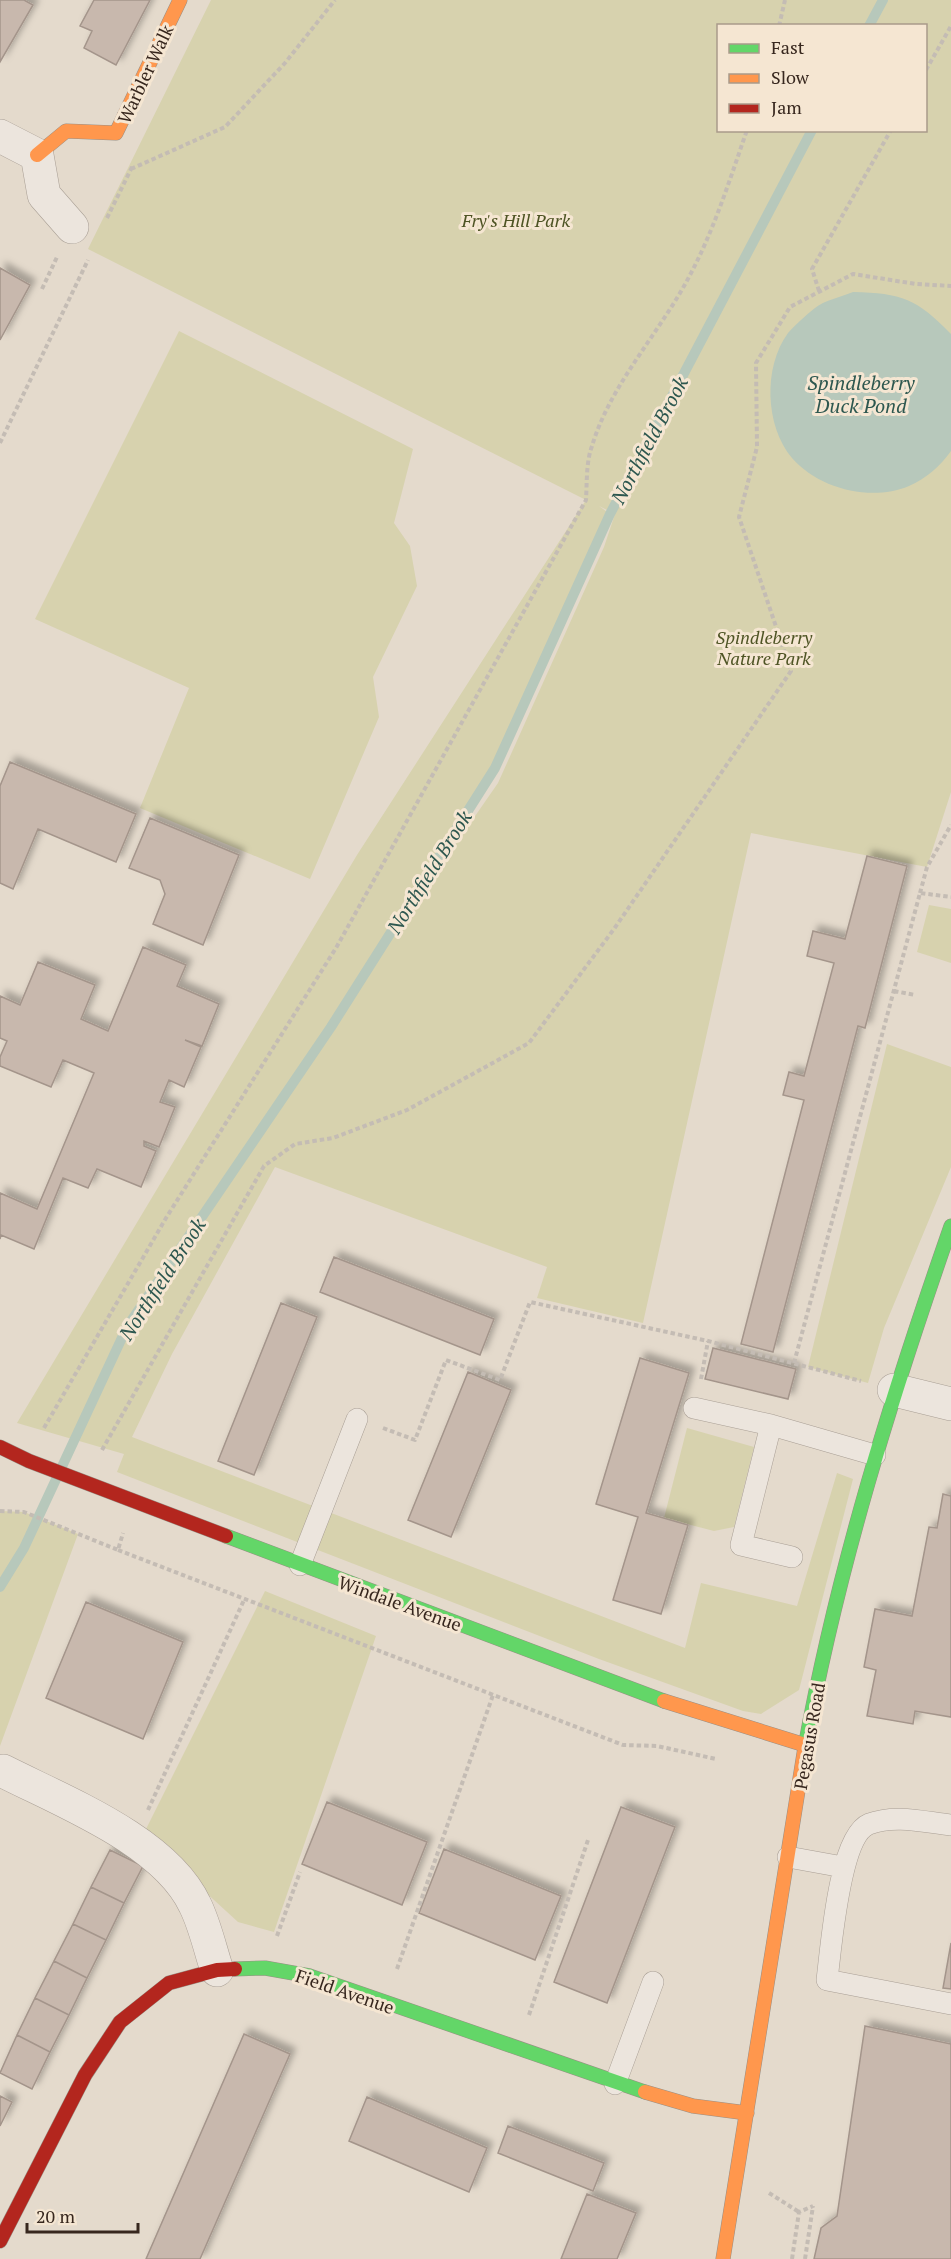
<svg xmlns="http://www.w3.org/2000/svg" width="951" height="2259" viewBox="0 0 951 2259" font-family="'PT Serif',serif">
<defs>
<filter id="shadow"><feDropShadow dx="5.5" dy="-5.5" stdDeviation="3" flood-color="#0004"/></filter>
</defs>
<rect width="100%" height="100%" fill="#e4dacc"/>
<!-- green -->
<path fill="#d7d2ae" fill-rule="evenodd" d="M211,0H951V792L927,867L751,833L643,1323L537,1298L547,1267L275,1167L172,1354L132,1437L685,1648L701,1583L797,1606L837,1473L853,1479L799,1690L761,1714L743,1711L599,1659L117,1472L124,1454L17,1423L357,855L586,500L88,249ZM718,26H926V130H718ZM599,506L615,514L604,547L498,783L351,995L495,768L610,514Z
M179,331L413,449L394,523L410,546L417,586L373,677L379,717L310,879L140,808L189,688L35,619Z
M929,905L951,909V963L917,952Z
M887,1044L951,1067V1167L884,1328L868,1383L808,1367Z
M687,1428L754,1447L734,1527L714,1531L664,1518Z
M0,1511L24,1512L78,1534L0,1746Z
M265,1591L376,1636L274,1932L238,1922L143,1835Z"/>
<!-- water -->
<path fill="#b7c8bb" d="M853,292C902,293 917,299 951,334V451C941,465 926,479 909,486C871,502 819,489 792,458C765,426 763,367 788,333C795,325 806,315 815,308C825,300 841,297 853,292Z"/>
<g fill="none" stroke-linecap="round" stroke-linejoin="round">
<!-- stream -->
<path stroke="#b7c8bb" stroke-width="10" d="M869,26L883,0
M0,1587L24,1548L127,1327L331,1027L495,768L610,514L812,130"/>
</g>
<!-- building -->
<path fill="#c8b8ad" stroke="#a4958b" stroke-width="1.5" filter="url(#shadow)" d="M0,0H24L33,5L0,62Z
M94,0H150L116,65L84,48L92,31L80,26Z
M0,268L30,285L0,340Z
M10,762L136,814L116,862L38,829L13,889L0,883V786Z
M150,818L239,855L203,945L153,924L165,894L160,880L129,868Z
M867,856L907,866L865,1028L858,1026L773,1352L741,1344L804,1100L783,1095L789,1072L804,1076L834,963L807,956L813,931L845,939Z
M143,947L186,965L177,986L219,1004L202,1046L185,1040L201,1047L184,1087L169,1080L160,1102L175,1107L159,1147L144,1141V1146L156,1151L141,1187L97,1169L88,1188L63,1178L34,1249L1,1235L0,1239V1193L37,1209L94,1073L63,1060L51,1087L0,1066V1057L7,1041L0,1038V996L20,1005L38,962L95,985L81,1019L108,1031Z
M334,1257L494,1319L480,1355L320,1292Z
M281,1303L317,1317L254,1475L218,1461Z
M713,1348L796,1369L788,1399L705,1379Z
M640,1358L689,1373L646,1513L688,1525L661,1614L613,1600L638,1517L596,1504Z
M468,1372L511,1390L451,1537L408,1520Z
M943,1494L951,1496V1717L915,1711L913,1724L867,1716L876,1670L864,1667L875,1609L912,1616L929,1527L937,1528Z
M86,1602L183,1642L143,1739L46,1698Z
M327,1802L427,1842L402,1905L302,1864Z
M621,1807L675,1827L607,2003L554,1982Z
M444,1849L561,1896L535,1960L419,1913Z
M110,1850L143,1866L124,1903L91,1887Z
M91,1887L124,1903L106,1940L73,1924Z
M73,1924L106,1940L87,1978L54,1961Z
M951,1943V1989L943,1988Z
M54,1961L87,1978L69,2015L35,1998Z
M35,1998L69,2015L50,2052L17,2035Z
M865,2026L951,2044V2259H814L821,2228L837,2216Z
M244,2034L290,2054L200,2259H146Z
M17,2035L50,2052L32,2089L0,2073Z
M0,2096L12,2102L0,2126Z
M367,2097L487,2148L469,2192L349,2141Z
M508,2126L604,2163L593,2191L498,2153Z
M587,2194L636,2213L617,2259H561Z"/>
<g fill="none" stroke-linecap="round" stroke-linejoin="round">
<defs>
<path id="lane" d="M694,1408L771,1425L875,1455
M771,1425L741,1545L792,1557
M300,1565L357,1419
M951,1825C924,1822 895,1814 869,1824C839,1836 831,1949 827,1980L951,2004
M788,1857L843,1867
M615,2084L653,1982"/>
<path id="street" d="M0,136L37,155L44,195L72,227
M894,1390L951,1404
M3,1771C64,1802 165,1841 195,1905C205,1925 210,1949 217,1970"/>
<path id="fast" d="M226,1536L664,1701
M805,1747C838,1567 891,1398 951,1226
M235,1969L265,1968L310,1976L645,2092"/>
<path id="slow" d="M37,155L66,131L116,133L180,0
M664,1701L805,1745
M645,2092L693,2106L747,2113
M723,2259L805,1747"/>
<path id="jam" d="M0,1447L29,1461L226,1536
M0,2241L85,2075L120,2022L169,1983L217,1970L235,1969"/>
</defs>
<!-- lane casing -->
<use href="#lane" stroke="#a99f95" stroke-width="22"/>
<!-- street casing -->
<use href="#street" stroke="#a99f95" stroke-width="34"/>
<!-- fast casing -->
<use href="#fast" stroke="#998f85" stroke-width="15"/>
<!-- slow casing -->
<use href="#slow" stroke="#998f85" stroke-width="15"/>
<!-- jam casing -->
<use href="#jam" stroke="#998f85" stroke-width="15"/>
<!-- path -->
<path stroke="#c4bcb4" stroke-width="4" stroke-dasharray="4.5 3" stroke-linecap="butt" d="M779,26L785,0
M926,70L951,26
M131,169L225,127L285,63L335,0
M107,218L133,165
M42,289L57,257
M819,291L812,269L891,130
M0,443L88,260
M920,893L927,867L951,825
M894,991L915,995
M794,1363L920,893L951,897
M701,1379L708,1341
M44,1428L166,1218L336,948L586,500C587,483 586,462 592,446C611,383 660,333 690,275C714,230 730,179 747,130
M383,1428L415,1440L446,1360L500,1380L530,1302L708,1341L861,1381
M102,1450L264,1166L295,1144L333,1138L407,1110L529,1043L614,929L791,671L739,517L757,447L756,363L790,307L853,274L916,284L951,286
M0,1511L24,1512L118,1550L123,1533
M118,1550L623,1745L657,1746L716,1759
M148,1810L244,1600
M277,1936L300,1872
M397,1969L493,1695
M529,2015L588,1840
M769,2193L799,2212
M792,2259L799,2212L813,2206
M805,2259L813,2206"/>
<!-- lane -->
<use href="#lane" stroke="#ece5dd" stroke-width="21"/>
<!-- street -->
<use href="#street" stroke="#ece5dd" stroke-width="33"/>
<!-- fast -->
<use href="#fast" stroke="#63d668" stroke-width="14"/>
<!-- slow -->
<use href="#slow" stroke="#ff974d" stroke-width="14"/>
<!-- jam -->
<use href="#jam" stroke="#b3261e" stroke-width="14"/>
</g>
<g text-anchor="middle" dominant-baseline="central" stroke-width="6" stroke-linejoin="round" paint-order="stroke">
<!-- street labels -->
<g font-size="18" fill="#37271e" stroke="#f5e6d2">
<text transform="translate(145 74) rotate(-65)">Warbler Walk</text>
<text transform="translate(400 1603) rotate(20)">Windale Avenue</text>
<text transform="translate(809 1736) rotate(-80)">Pegasus Road</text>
<text transform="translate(345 1991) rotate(19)">Field Avenue</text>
</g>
<!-- park labels -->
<g font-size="18" font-style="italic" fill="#4e5424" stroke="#f5e6d2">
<text x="516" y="220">Fry's Hill Park</text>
<text x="764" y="637">Spindleberry<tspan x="764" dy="21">Nature Park</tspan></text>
</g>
<!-- water labels -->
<g font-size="20" font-style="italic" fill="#2d574f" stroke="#f5e6d2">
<text x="861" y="382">Spindleberry<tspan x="861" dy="23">Duck Pond</tspan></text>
<text transform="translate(649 440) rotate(-62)">Northfield Brook</text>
<text transform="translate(429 872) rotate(-58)">Northfield Brook</text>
<text transform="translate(162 1279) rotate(-57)">Northfield Brook</text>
</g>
</g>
<!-- legend -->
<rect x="717" y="24" width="210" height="108" fill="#f5e6d2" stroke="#a99a8a" stroke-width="1.5"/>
<rect x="729" y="44" width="30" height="9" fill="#63d668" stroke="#a99a8a" stroke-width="1.5"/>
<text x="771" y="54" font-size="18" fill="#37271e">Fast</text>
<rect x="729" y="74" width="30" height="9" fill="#ff974d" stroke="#a99a8a" stroke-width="1.5"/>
<text x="771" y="84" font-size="18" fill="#37271e">Slow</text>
<rect x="729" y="104" width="30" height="9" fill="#b3261e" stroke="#a99a8a" stroke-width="1.5"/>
<text x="771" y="114" font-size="18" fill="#37271e">Jam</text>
<!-- scale -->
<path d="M27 2223v9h111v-9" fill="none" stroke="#37271e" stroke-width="3"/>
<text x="36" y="2223" font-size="18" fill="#37271e" stroke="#f5e6d2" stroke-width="4.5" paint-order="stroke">20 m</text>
</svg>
